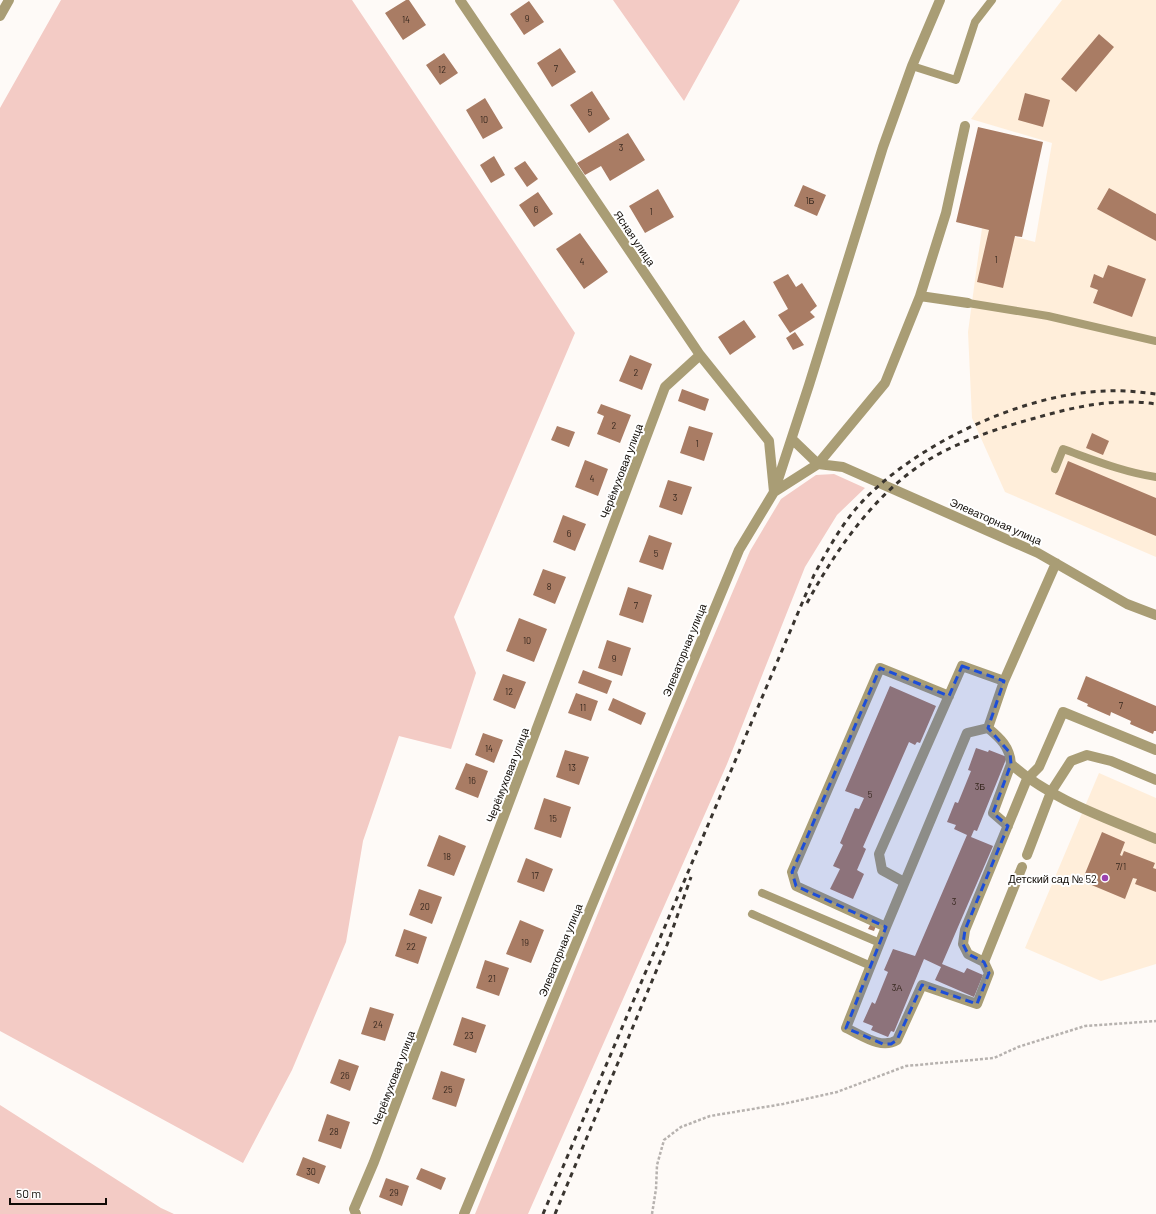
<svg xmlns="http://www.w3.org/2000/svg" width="1156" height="1214" viewBox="0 0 1156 1214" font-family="Barlow,sans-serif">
<rect width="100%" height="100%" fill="#fefaf7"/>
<!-- built -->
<path fill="#ffeeda" d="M1062,0H1156V557L1005,492L972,418L968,332L982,228L1035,242L1052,143L971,119Z
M1099,773L1156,798V964L1101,981L1025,948Z"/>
<!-- green -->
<path fill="#f3cbc5" d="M61,0H352L575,333L454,617L476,673L451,749L399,736L363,841L346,942L292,1070L243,1163L0,1031V108Z
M613,0H740L684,101Z
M834,474L865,488L837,515L805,567L727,764L528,1214H475L650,786L750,551L781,499L816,475Z
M0,1105L161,1208L174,1214H0Z"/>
<!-- building -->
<path fill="#a97c64" d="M406,0H409L426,25L403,40L385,13Z
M529,1L544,22L524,35L510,14Z
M1099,34L1114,47L1076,92L1061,79Z
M560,48L576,72L552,87L537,63Z
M444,53L458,73L440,85L426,65Z
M592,91L610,119L589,133L570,105Z
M1025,93L1050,100L1043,127L1018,120Z
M485,98L503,128L483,139L466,110Z
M978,127L1043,142L1022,237L1015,236L1003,288L977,282L989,230L956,222Z
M628,133L645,160L610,181L601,166L585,175L577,163Z
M494,156L505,175L491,183L480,165Z
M525,161L538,179L527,187L514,168Z
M803,185L826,195L817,216L794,206Z
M1109,188L1156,214V241L1097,209Z
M658,189L674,217L645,233L629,206Z
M538,192L553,214L534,227L519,205Z
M580,233L608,272L584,289L556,249Z
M1108,265L1146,279L1132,317L1093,303L1098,290L1090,287L1094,274L1103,278Z
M788,274L796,287L802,283L817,306L810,312L815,317L790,333L778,315L788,309L773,282Z
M744,320L756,337L730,355L718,337Z
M795,332L804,345L793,350L786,338Z
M630,355L652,364L642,390L619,381Z
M682,389L709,399L705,411L678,401Z
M601,404L631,415L620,443L597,434L604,416L597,413Z
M557,426L575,432L569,447L551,440Z
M689,426L713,433L704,461L680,453Z
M1092,433L1109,441L1103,455L1086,448Z
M585,460L608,469L598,496L575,487Z
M1068,461L1156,498V536L1055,494Z
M668,480L692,487L682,515L659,507Z
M563,515L586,524L575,551L553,542Z
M649,535L672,543L663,570L639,562Z
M543,569L566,577L555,604L533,595Z
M628,587L652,595L643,623L619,615Z
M519,618L547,629L534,662L506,651Z
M607,640L631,648L622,676L598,668Z
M583,670L612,681L607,694L578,683Z
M503,674L526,682L515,709L493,700Z
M1086,676L1156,706V731H1154L1153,734L1130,724L1131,721L1111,712L1110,716L1087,706L1088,704L1077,699Z
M890,686L936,706L920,743L917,742L915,745L909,742L863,847L866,849L857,870L864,874L853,899L830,889L840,869L833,866L843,845L840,843L855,808L859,809L864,798L845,791Z
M576,693L598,701L591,721L568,713Z
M613,698L646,713L641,725L608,710Z
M483,733L503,740L494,763L475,755Z
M976,748L988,752L989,750L1007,757L977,831L974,830L971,837L993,846L942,964L964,973L967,968L983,975L974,997L935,980L941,967L924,959L894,1032L891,1031L888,1037L871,1030L873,1026L863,1022L872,1002L875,1004L888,972L884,970L893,949L915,956L967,835L954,829L956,825L947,822L955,802L958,803L971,771L968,770Z
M565,750L589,757L579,785L556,777Z
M466,763L488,771L478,798L455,789Z
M544,798L571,807L561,838L534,829Z
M1102,832L1125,842L1120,855L1122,856L1124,851L1155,863L1153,868L1156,869V892L1135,884L1137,879L1133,878L1125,899L1082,881Z
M439,835L466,846L454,876L427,866Z
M526,858L553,869L544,892L517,882Z
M419,889L442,897L432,924L409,915Z
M520,920L544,930L531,963L506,954Z
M871,923L876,926L874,931L868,929Z
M404,929L427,937L418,964L395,956Z
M485,960L509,968L499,996L476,988Z
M370,1007L394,1014L385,1041L361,1034Z
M462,1017L486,1025L476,1053L453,1045Z
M339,1059L359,1066L350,1091L330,1083Z
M441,1071L465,1079L456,1107L432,1099Z
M327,1114L350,1122L341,1149L318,1141Z
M303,1157L326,1166L319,1184L296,1175Z
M421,1168L446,1178L441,1190L416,1179Z
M386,1178L409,1186L402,1206L379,1197Z"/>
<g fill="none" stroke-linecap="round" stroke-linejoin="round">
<!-- path -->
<path stroke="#b7b2af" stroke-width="2.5" stroke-dasharray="3 2" stroke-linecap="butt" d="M652,1214L656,1189L657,1165L664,1140L681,1127L710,1116L783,1104L837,1092L906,1066L994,1058L1018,1047L1085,1026L1156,1021"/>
<!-- service -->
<path stroke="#a99d75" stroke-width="8" d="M912,66L956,80L975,22L992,0
M968,303L1048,316L1156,341
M1055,469L1063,449C1094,460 1123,472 1156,477
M762,893L880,943
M752,914L871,966"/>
<!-- minor -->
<path stroke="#a99d75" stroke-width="10" d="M460,0L700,355L769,441L774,492
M920,296L946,213L965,126
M792,439L818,464L885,383L920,296L968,303
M775,489L809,385L883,147L912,66L940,0
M988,728L1004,681L1056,563
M1156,750L1063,712L1039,767L1027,779L965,930L963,944L968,954L984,962L989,973L977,1004L922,985L897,1040C881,1050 862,1035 846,1028L886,927L967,733L988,728C1000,738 1010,747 1011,764C1051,800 1107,818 1156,839
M1008,826L993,813L1011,764
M1027,855L1051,792L1071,761L1087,755L1111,761L1156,780
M904,882L882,870L879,854L962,666L1004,681
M886,927L796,886L792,872L880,668L949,696
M984,962L1022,867
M356,1214L354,1209L374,1162L665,387L700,355
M464,1214L739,550L774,492L818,464L843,467L1038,553L1127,604L1156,615"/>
<!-- tertiary -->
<path stroke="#a99d75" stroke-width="10" d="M0,16L9,0"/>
<!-- rail -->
<path stroke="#39342f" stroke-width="3" stroke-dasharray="5 5" stroke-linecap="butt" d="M807,603C834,553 871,499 919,466C952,443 1001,427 1039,417C1077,406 1117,398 1156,404
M543,1214L814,575C827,551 841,525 860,504C915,444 1026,392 1108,391C1124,390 1140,392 1156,394
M555,1214L667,945L691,877"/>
</g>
<!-- marked area -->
<path fill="#1d4ed8" fill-opacity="0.2" stroke="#1d4ed8" stroke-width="3" stroke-dasharray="8 5" stroke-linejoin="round" d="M962,666L1004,681L988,728L1010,753L1011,764L993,813L1008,826L965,930L963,944L968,954L984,962L989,973L977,1004L922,985L897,1040L891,1044H883L846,1028L886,927L796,886L792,872L880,668L949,696Z"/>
<!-- markers -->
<circle fill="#9b42ae" stroke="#fff" stroke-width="1.5" cx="1105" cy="878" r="4"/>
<g text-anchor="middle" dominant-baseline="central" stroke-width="4" stroke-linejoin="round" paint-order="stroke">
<!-- number labels -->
<g font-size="9" fill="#36271e">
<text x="527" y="18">9</text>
<text x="406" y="19">14</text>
<text x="556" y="68">7</text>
<text x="442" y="69">12</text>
<text x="590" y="112">5</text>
<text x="484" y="119">10</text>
<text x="621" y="147">3</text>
<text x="810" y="200">1Б</text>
<text x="536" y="209">6</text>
<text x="651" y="211">1</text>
<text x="996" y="259">1</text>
<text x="582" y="261">4</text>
<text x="636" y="372">2</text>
<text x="614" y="425">2</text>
<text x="697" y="443">1</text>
<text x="592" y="478">4</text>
<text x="675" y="497">3</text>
<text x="569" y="533">6</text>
<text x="656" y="553">5</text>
<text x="549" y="586">8</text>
<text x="636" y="605">7</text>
<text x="527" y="640">10</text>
<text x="614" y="658">9</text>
<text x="509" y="691">12</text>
<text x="1121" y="705">7</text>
<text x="583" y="707">11</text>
<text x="489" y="748">14</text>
<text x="572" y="767">13</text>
<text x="472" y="780">16</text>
<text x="980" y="786">3Б</text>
<text x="870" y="794">5</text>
<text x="553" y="818">15</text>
<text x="447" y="856">18</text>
<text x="1121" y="866">7/1</text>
<text x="535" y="875">17</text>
<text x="954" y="901">3</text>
<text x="425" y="906">20</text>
<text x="525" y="942">19</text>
<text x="411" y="946">22</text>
<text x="492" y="978">21</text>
<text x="897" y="987">3А</text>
<text x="378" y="1024">24</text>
<text x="469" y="1035">23</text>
<text x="345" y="1075">26</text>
<text x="448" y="1089">25</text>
<text x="334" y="1131">28</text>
<text x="311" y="1171">30</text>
<text x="394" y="1192">29</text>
</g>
<!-- street labels -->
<g font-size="11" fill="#100b06" stroke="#fff">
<text transform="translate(635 238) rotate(56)">Ясная улица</text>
<text transform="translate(621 471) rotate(-69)">Черёмуховая улица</text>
<text transform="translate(996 521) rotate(24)">Элеваторная улица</text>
<text transform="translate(684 650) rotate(-68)">Элеваторная улица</text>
<text transform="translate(507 775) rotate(-69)">Черёмуховая улица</text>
<text transform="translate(560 950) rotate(-68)">Элеваторная улица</text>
<text transform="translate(393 1078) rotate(-69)">Черёмуховая улица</text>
</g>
<!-- poi labels -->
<g font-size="11" fill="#100b06" stroke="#fff" text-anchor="end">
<text x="1097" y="878">Детский сад № 52</text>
</g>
</g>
<!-- scale -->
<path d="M10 1198v6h96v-6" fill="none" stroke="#100b06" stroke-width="2"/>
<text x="16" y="1198" font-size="12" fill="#100b06" stroke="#ffffff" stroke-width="3" paint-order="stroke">50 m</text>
</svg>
